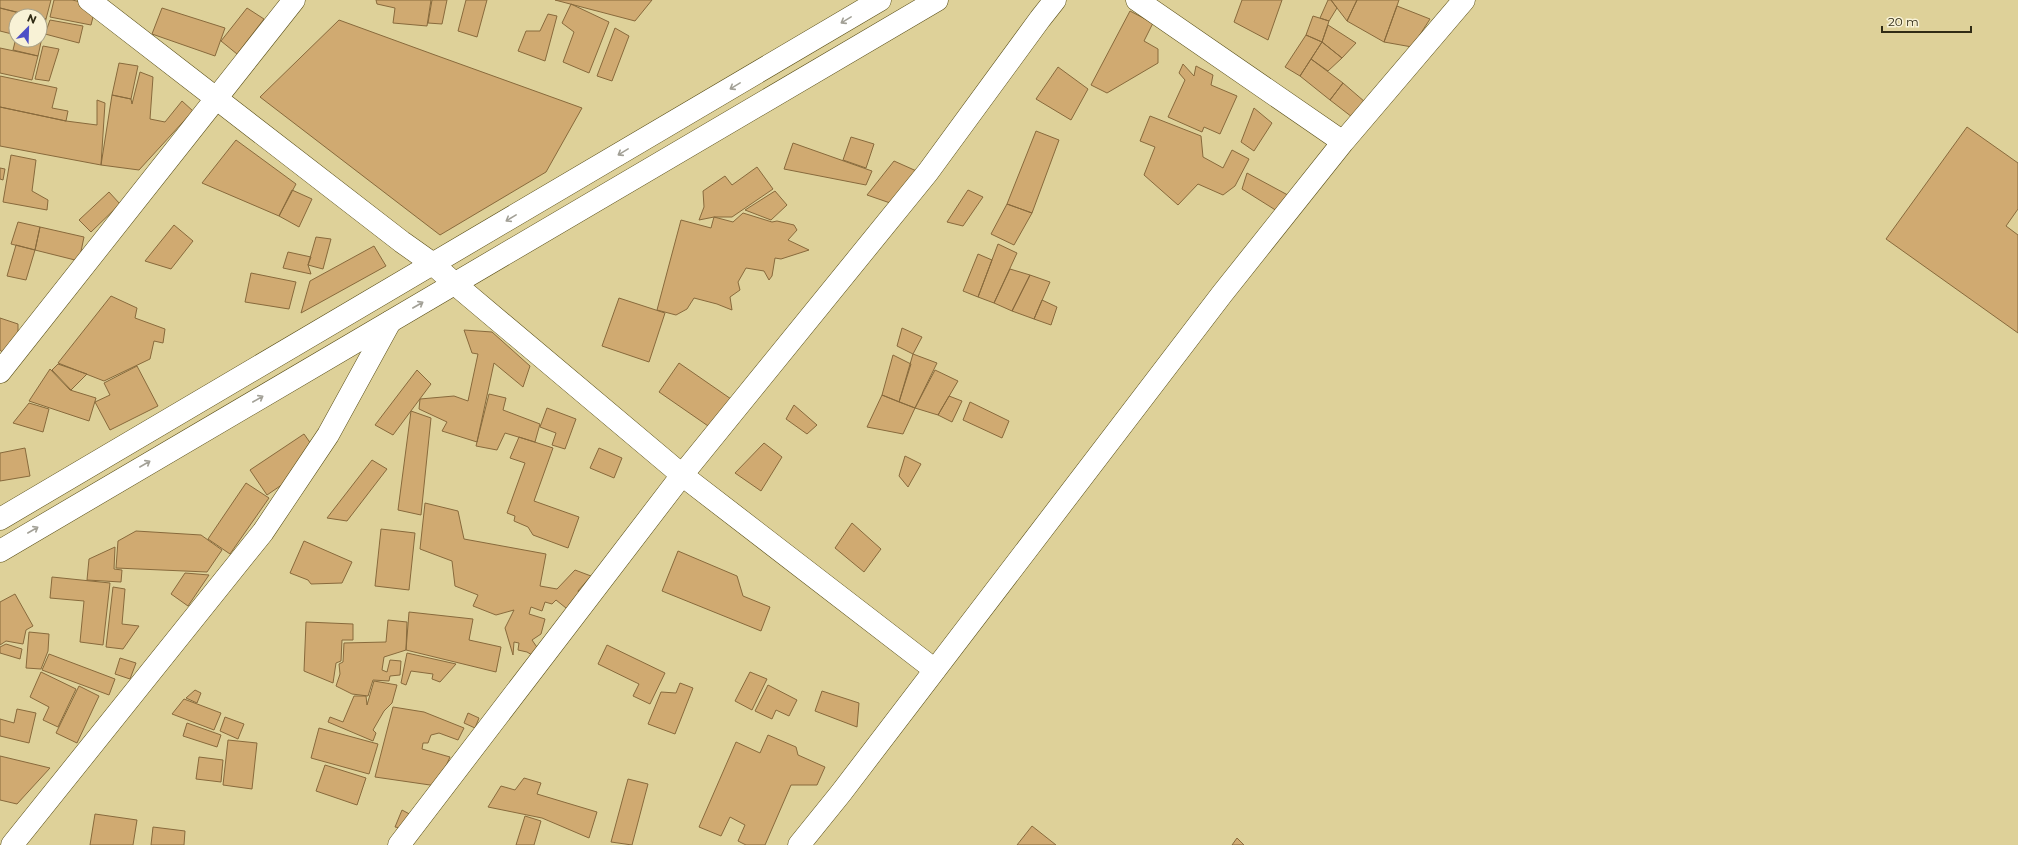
<svg xmlns="http://www.w3.org/2000/svg" width="2018" height="845" viewBox="0 0 2018 845" font-family="Montserrat,sans-serif">
<rect width="100%" height="100%" fill="#ded199"/>
<!-- building -->
<path fill="#d0aa71" stroke="#886a3c" d="M0,0H51L46,19L0,8Z
M54,0H72L96,5L91,25L50,17Z
M376,0H431L427,26L393,23L395,8L377,4Z
M432,0H447L442,24L428,23Z
M466,0H487L477,37L458,31Z
M555,0H652L635,21Z
M1242,0H1282L1268,40L1234,22Z
M1328,0H1331L1337,8L1329,21L1320,18Z
M1331,0H1357L1347,21L1337,8Z
M1357,0H1399L1384,42L1347,21Z
M571,4L609,22L589,73L563,62L574,32L562,23Z
M1397,6L1430,19L1412,47L1384,42Z
M0,8L23,14L22,16H16V35L0,31Z
M162,8L225,28L215,56L152,34Z
M247,8L264,19L237,54L221,41Z
M1130,11L1153,23L1144,41L1158,49V63L1107,93L1091,85Z
M548,14L557,16L545,61L518,51L526,31H540Z
M1313,16L1329,21L1322,42L1306,35Z
M40,18L46,19L38,56L13,50L16,38V40H40Z
M50,20L83,26L79,43L45,34Z
M339,20L435,55L582,108L546,172L440,235L260,97Z
M1328,25L1356,43L1342,58L1322,42Z
M615,28L629,36L612,81L597,76Z
M1306,35L1322,42L1300,76L1285,67Z
M1322,42L1342,58L1328,71L1311,59Z
M43,46L59,49L49,81L35,79Z
M0,48L38,56L32,80L0,73Z
M1311,59L1343,83L1330,100L1300,76Z
M119,63L138,66L131,99L112,95Z
M1183,64L1194,76L1196,66L1213,75L1211,85L1237,96L1220,134L1204,127L1202,132L1168,117L1185,80L1179,73Z
M1058,67L1088,89L1071,120L1036,99Z
M140,72L153,77L150,119L165,122L182,101L193,111L139,170L101,165L112,95L131,99L132,104Z
M0,76L57,88L52,108L68,111L66,121L0,107Z
M1343,83L1365,102L1352,117L1330,100Z
M97,100L105,103L101,165L0,146V107L66,121L97,125Z
M1254,108L1272,123L1254,151L1241,142Z
M1150,116L1201,136L1203,157L1223,168L1232,150L1249,159L1235,186L1223,195L1198,184L1178,205L1144,175L1155,147L1140,141Z
M1967,127L2018,163V209L2006,226L2018,235V333L1886,239Z
M1036,131L1059,140L1032,213L1007,204Z
M851,137L874,144L866,168L843,160Z
M236,140L296,184L279,216L202,183Z
M793,143L872,171L866,185L784,169Z
M11,155L36,160L32,191L48,200L47,210L3,202Z
M894,161L921,173L896,205L867,195Z
M757,167L773,189L732,217H714L699,220L704,207L703,191L725,176L732,185Z
M0,168L5,169L3,180L0,179Z
M1247,173L1297,200L1285,216L1242,189Z
M292,190L312,199L299,227L279,216Z
M968,190L983,197L963,226L947,222Z
M775,191L787,205L771,220L745,210Z
M109,192L120,204L91,232L79,220Z
M1007,204L1032,213L1014,245L991,234Z
M743,213L772,222L777,221L794,225L797,230L788,240L809,250L781,259L775,258L772,276L769,280L764,271L746,268L738,282L740,290L730,297L732,310L717,304L694,298L687,309L676,315L657,310L681,220L711,228L714,217L733,222Z
M18,222L40,227L35,250L11,244Z
M174,225L193,241L171,269L145,261Z
M40,227L84,237L79,261L35,250Z
M316,237L331,239L323,269L308,265Z
M998,244L1017,253L994,303L978,297Z
M16,245L35,250L26,280L7,276Z
M374,246L386,266L301,313L310,281Z
M288,252L311,257L308,265L311,274L283,268Z
M978,254L992,260L978,297L963,291Z
M1010,269L1030,275L1012,311L994,303Z
M251,273L296,282L289,309L245,302Z
M1030,275L1050,282L1034,319L1012,311Z
M111,296L137,308L135,318L165,329L163,343L154,341L150,359L104,381L58,363Z
M619,298L665,313L649,362L602,346Z
M1042,300L1057,307L1051,325L1034,319Z
M0,318L18,324V339L6,355L0,350Z
M902,328L922,337L913,354L897,346Z
M464,330L492,332L530,366L523,387L494,363L477,442L442,431L447,422L419,409L420,399L454,396L468,401L478,354L472,353Z
M913,354L937,363L915,408L899,402Z
M893,355L911,364L899,402L882,395Z
M679,363L731,399L711,428L659,392Z
M58,364L87,374L71,390L52,370Z
M137,366L158,406L110,430L95,402L110,395L104,383Z
M50,369L70,390L96,398L89,421L29,401Z
M417,370L431,384L393,435L375,425Z
M935,370L958,381L938,415L915,408Z
M489,394L506,398L503,410L540,424L535,442L505,433L497,450L476,446Z
M882,395L915,408L903,434L867,427Z
M949,396L962,401L952,422L938,415Z
M970,402L1009,421L1002,438L963,420Z
M29,403L49,409L43,432L13,423Z
M794,405L817,425L807,434L786,419Z
M547,408L576,419L565,449L552,445L556,433L540,427Z
M411,411L431,418L421,515L398,510Z
M304,434L321,458L267,495L250,470Z
M519,437L553,448L534,501L579,517L568,548L533,535L528,527L514,521L515,516L507,513L525,463L510,458Z
M764,443L782,457L761,491L735,473Z
M25,448L30,476L0,481V453Z
M599,448L622,458L614,478L590,468Z
M905,456L921,464L908,487L899,476Z
M372,460L387,469L347,521L327,518Z
M246,483L269,498L230,554L208,539Z
M425,503L458,511L464,539L546,554L540,586L557,589L575,570L591,576L578,591L581,598L571,612L556,600L552,604L545,602L542,611L531,607L529,614L545,619L541,634L532,640L541,653L537,658L527,652L518,650L519,643L514,642L513,655L505,628L514,610L496,615L473,606L478,595L455,586L452,561L420,549Z
M852,523L881,549L864,572L835,548Z
M381,529L415,533L409,590L375,586Z
M136,531L201,535L222,550L207,572L116,568L118,541Z
M304,541L352,562L342,583L311,584L308,580L290,573Z
M115,547L114,569L122,570L121,582L87,580L89,559Z
M678,551L737,576L743,596L770,607L761,631L662,591Z
M185,573L209,575L188,606L171,594Z
M52,577L110,583L103,645L80,642L84,601L50,598Z
M113,587L125,589L122,624L139,626L123,649L106,647Z
M15,594L33,626L26,630L23,644L6,641L0,645V602Z
M409,612L473,619L469,640L501,647L496,672L406,650Z
M388,620L407,622L406,650L384,657L382,670L387,672L390,660L401,661L400,675L390,676L389,681L373,680L368,696L352,694L336,686L340,674L339,664L343,662L344,643L386,642Z
M306,622L353,624V640H342L341,661L336,663L333,683L304,671Z
M29,632L49,634L48,651L41,669L26,668Z
M6,644L22,649L20,659L0,653V647Z
M607,645L665,673L650,704L633,696L639,684L598,664Z
M407,653L456,664L440,682L432,679L433,674L411,671L406,685L401,683Z
M49,654L115,679L109,695L42,670Z
M120,658L136,663L130,679L115,674Z
M41,672L76,689L58,727L43,720L49,707L30,697Z
M750,672L767,679L752,710L735,701Z
M374,681L397,685L392,703L384,711L373,730L376,733L373,741L328,722L330,717L343,722L354,696H366L367,705Z
M680,683L693,688L675,734L648,724L661,692L676,693Z
M768,685L797,700L789,716L776,710L772,719L755,711Z
M79,686L99,696L77,743L56,733Z
M195,690L201,693L197,703L186,698Z
M822,691L859,703L857,727L815,711Z
M184,699L221,713L214,730L172,714Z
M393,707L424,712L464,728L458,740L439,733L431,735L428,743H423L422,749L450,757L437,786L375,777Z
M17,709L36,713L29,743L0,736V719L14,723Z
M468,713L479,718L475,728L464,723Z
M225,717L244,724L238,739L220,731Z
M187,723L221,735L217,747L183,736Z
M319,728L378,744L369,774L311,758Z
M768,735L796,747L798,755L825,767L817,785H791L765,845H746L738,841L745,825L730,817L721,836L699,827L736,742L760,753Z
M228,740L257,743L252,789L223,785Z
M0,756L50,768L17,804L0,800Z
M199,757L223,760L221,782L196,779Z
M325,765L366,778L357,805L316,791Z
M524,778L541,783L537,794L597,812L589,838L542,818L488,807L501,786L515,790Z
M628,779L648,784L632,845L611,842Z
M402,810L417,818L406,829L395,827Z
M95,814L137,820L133,845H90Z
M525,816L541,821L534,845H516Z
M1032,826L1056,845H1017Z
M153,827L185,831L184,845H151Z
M1237,838L1244,845H1232Z"/>
<g fill="none" stroke-linecap="round" stroke-linejoin="round">
<defs>
<path id="street" d="M89,0L402,242L433,264L455,284L682,475L935,670
M1137,0L1343,142
M0,372L294,0
M12,845L263,532L328,435L390,322
M399,845L682,475L928,172L1040,19L1055,0
M799,845L841,793L1222,294L1343,142L1464,0"/>
<path id="secondary" d="M0,519L880,0
M0,551L937,0"/>
</defs>
<!-- street casing -->
<use href="#street" stroke="#584d16" stroke-width="23"/>
<!-- secondary casing -->
<use href="#secondary" stroke="#584d16" stroke-width="23"/>
<!-- street -->
<use href="#street" stroke="#fff" stroke-width="22"/>
<!-- secondary -->
<use href="#secondary" stroke="#fff" stroke-width="22"/>
</g>
<!-- one-way arrows -->
<defs><path id="oneway-shaft" d="M-6 0H5M1.5-3L5.5 0L1.5 3" fill="none" stroke-width="1.6" stroke-linecap="round" stroke-linejoin="round"/></defs>
<g stroke="#a2a096">
<use href="#oneway-shaft" transform="translate(846 20) rotate(149)"/>
<use href="#oneway-shaft" transform="translate(735 86) rotate(149)"/>
<use href="#oneway-shaft" transform="translate(623 152) rotate(149)"/>
<use href="#oneway-shaft" transform="translate(511 218) rotate(149)"/>
<use href="#oneway-shaft" transform="translate(418 305) rotate(-30)"/>
<use href="#oneway-shaft" transform="translate(258 399) rotate(-30)"/>
<use href="#oneway-shaft" transform="translate(145 464) rotate(-30)"/>
<use href="#oneway-shaft" transform="translate(33 530) rotate(-30)"/>
</g>
<!-- north arrow -->
<g transform="translate(28 28) rotate(23)"><circle r="19" fill="#f8f2d6" stroke="#a8a289"/>
<path d="M0-3L7 15L0 10L-7 15Z" fill="#4d4fc6"/>
<text y="-6" font-size="11" font-weight="bold" text-anchor="middle" fill="#302b15">N</text>
</g>
<!-- scale -->
<path d="M1882 26v6h89v-6" fill="none" stroke="#302b15" stroke-width="2"/>
<text x="1888" y="26" font-size="12" fill="#302b15" stroke="#f8f2d6" stroke-width="3" paint-order="stroke">20 m</text>
</svg>
